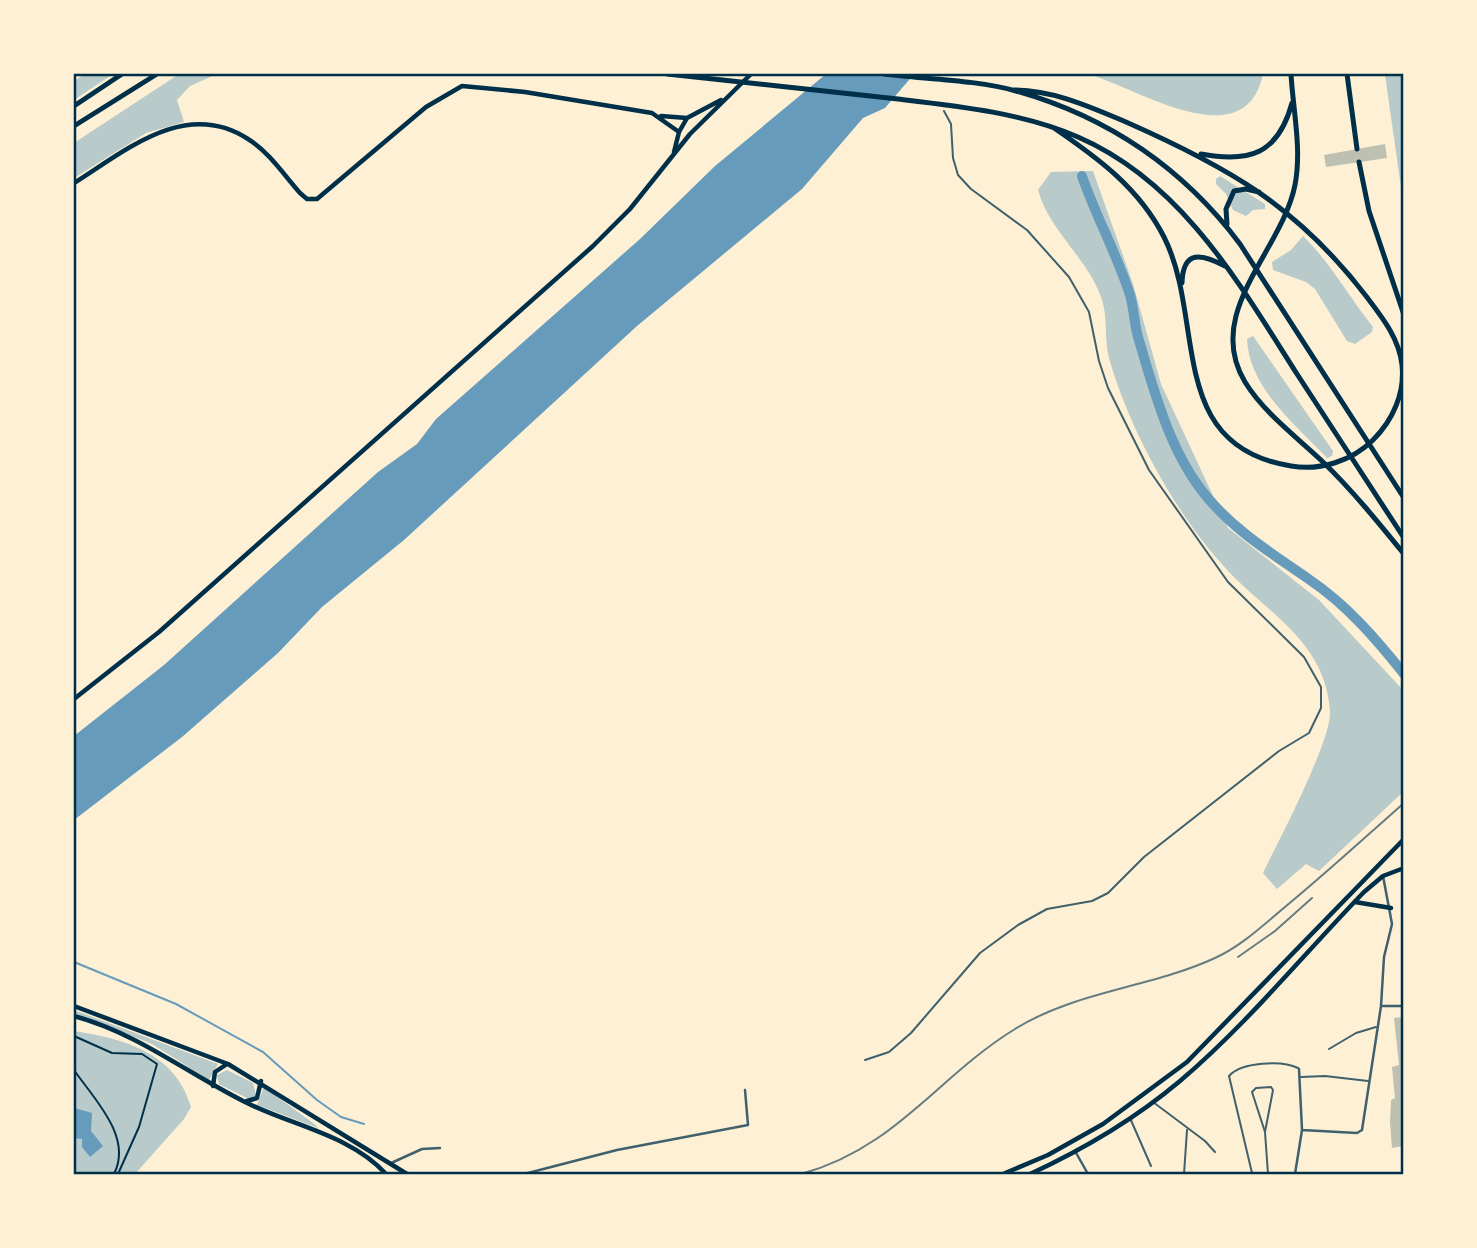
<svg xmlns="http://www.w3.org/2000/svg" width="1477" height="1248" viewBox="0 0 1477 1248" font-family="Cabin,sans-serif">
<rect width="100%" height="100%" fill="#fdf0d5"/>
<!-- green -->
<path fill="#b9caca" d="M85,74H113L74,100V81Z
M179,74H217L190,86L177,100L184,122L146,133L74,178V143Z
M1088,74H1263C1245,160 1136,87 1088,74Z
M1385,74H1403V201L1385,75Z
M1093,171L1133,284L1161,384L1228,528L1319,600L1403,690V792L1319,871L1306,864L1277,889L1263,873C1278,842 1332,740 1330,711C1325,638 1263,612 1220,562C1173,509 1128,426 1109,358C1104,339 1108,318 1102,300C1089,259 1049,231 1038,190L1051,172Z
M1220,176L1265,204V209L1253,210L1246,216L1233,210L1226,194L1216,184V179Z
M1303,236C1330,262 1349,297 1373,327L1372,332L1355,344L1347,341L1315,289L1306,282L1273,270L1272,262L1291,250Z
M1253,336L1333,451L1332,456L1327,458C1295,424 1249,388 1247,339Z
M74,1010L218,1064L209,1080L152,1044L74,1013Z
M74,1031C124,1039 175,1052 191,1107L184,1119L135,1174H74Z
M227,1070L253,1083L256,1096L249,1099L219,1084L217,1075Z
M264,1087L317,1126L318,1128L257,1105Z"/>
<!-- water -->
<path fill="#669bbc" d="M826,74H914L885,108L863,118L802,189L637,326L404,540L322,607L278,653L182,737L74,820V736L164,665L378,472L417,444L436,419L640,239L715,166Z
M74,1108L92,1113L91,1131L103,1146L90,1157L82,1147V1139L74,1138Z"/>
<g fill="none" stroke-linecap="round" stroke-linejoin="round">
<!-- stream -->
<path stroke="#669bbc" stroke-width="2" d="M74,962L176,1004L263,1052L317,1100L341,1117L364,1124"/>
<!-- river -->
<path stroke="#669bbc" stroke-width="10" d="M1082,176C1096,217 1117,254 1130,295C1134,308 1134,323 1138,337C1154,391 1170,453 1207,497C1236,532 1273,554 1310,580C1347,605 1377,640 1404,674"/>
</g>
<!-- building -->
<path fill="#bec0b2" d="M1385,144L1387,158L1326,167L1324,155Z
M1404,1017V1146L1392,1148L1390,1122L1391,1100L1395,1098L1392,1067L1399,1065L1394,1018Z"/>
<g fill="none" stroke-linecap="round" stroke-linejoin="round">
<!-- path -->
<path stroke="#003049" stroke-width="2" d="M74,1036L112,1053L142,1054L157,1064L139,1127L118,1174
M74,1070C94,1099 133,1137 114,1174"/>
<!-- service -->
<path stroke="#3f606c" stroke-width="2" d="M1329,1049L1356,1033L1376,1027
M865,1060L889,1052L911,1033L980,953L1018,925L1047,909L1092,901L1108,893L1144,857L1279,751L1309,733L1321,708V687L1304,657L1228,582L1149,470L1108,388L1099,361L1089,312L1069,277L1027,230L971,189L958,175L953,158L951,124L944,111
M1301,1077L1325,1076L1368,1081
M1153,1102L1205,1141L1215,1152
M1130,1118L1151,1166
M1265,1132L1273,1090L1271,1087L1256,1088L1252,1092L1265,1132L1268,1174
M1252,1173L1229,1076C1241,1062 1282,1060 1298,1068
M1016,1174H1018
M1184,1174L1187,1130"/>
<!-- minor -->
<path stroke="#3f606c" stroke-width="2.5" d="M1382,1006H1404
M1302,1130L1357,1133L1362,1130L1381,1006L1384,957L1392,924L1383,876
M1075,1151L1088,1174
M389,1164L422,1149L440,1148
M1252,1173L1253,1174
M524,1174L617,1150L748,1125L745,1090
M1295,1174L1302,1130L1299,1069
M1401,1174L1404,1173"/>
<!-- secondary -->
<path stroke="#003049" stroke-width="4.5" d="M661,116L687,118L721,100
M674,152L679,132L687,118
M74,183C125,151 186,98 248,139C269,152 284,175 300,193L307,199H317L426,107L462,86L525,92L652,113L679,132
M74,699L159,632L593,246L630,209L690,134L751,74
M74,1006L228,1064L407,1174
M74,1016C137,1033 187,1073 245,1102C290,1125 351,1135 386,1174
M213,1086L215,1072L227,1064
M247,1101L257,1098L261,1081"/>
<!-- primary -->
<path stroke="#003049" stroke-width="4.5" d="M1355,902L1391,908
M1003,1174L1048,1155L1103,1124L1187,1062L1404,839
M1030,1174C1082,1150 1136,1118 1180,1081C1247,1024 1303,955 1364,892L1383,876L1404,868"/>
<!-- motorway -->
<path stroke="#003049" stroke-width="5" d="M667,74C744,83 821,90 898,99C958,106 1023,113 1078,137C1182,182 1239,283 1297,374C1333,429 1368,483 1404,538
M884,74C924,79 978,80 1016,91C1108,117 1183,168 1240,244L1404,498
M1291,74C1293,110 1302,149 1295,185C1282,251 1203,312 1245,382C1264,413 1297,437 1323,462C1352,490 1378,522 1404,554
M1347,74L1357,149
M1014,90C1053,90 1090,107 1126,122C1228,167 1297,206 1366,296C1382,317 1399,338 1402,365C1405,393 1393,420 1373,440C1352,461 1320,471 1291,466C1165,446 1206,320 1164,237C1139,188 1098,158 1054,128
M74,106L122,74
M74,126L157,74
M1201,154C1250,163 1278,154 1292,103
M1359,162L1369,211L1404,315
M1227,224L1226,209L1234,191L1246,189L1259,192
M1182,283C1183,249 1202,254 1225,266"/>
<!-- rail -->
<path stroke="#657d81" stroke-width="2" d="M1238,957L1275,931L1312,898
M801,1174C896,1148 937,1077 1015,1029C1076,991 1150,988 1215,958C1239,947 1259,929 1279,912C1322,877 1362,840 1404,803"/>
</g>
<!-- border -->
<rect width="1477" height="1248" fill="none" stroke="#fdf0d5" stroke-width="150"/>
<rect x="75" y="75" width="1327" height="1098" fill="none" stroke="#003049" stroke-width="2.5"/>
</svg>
